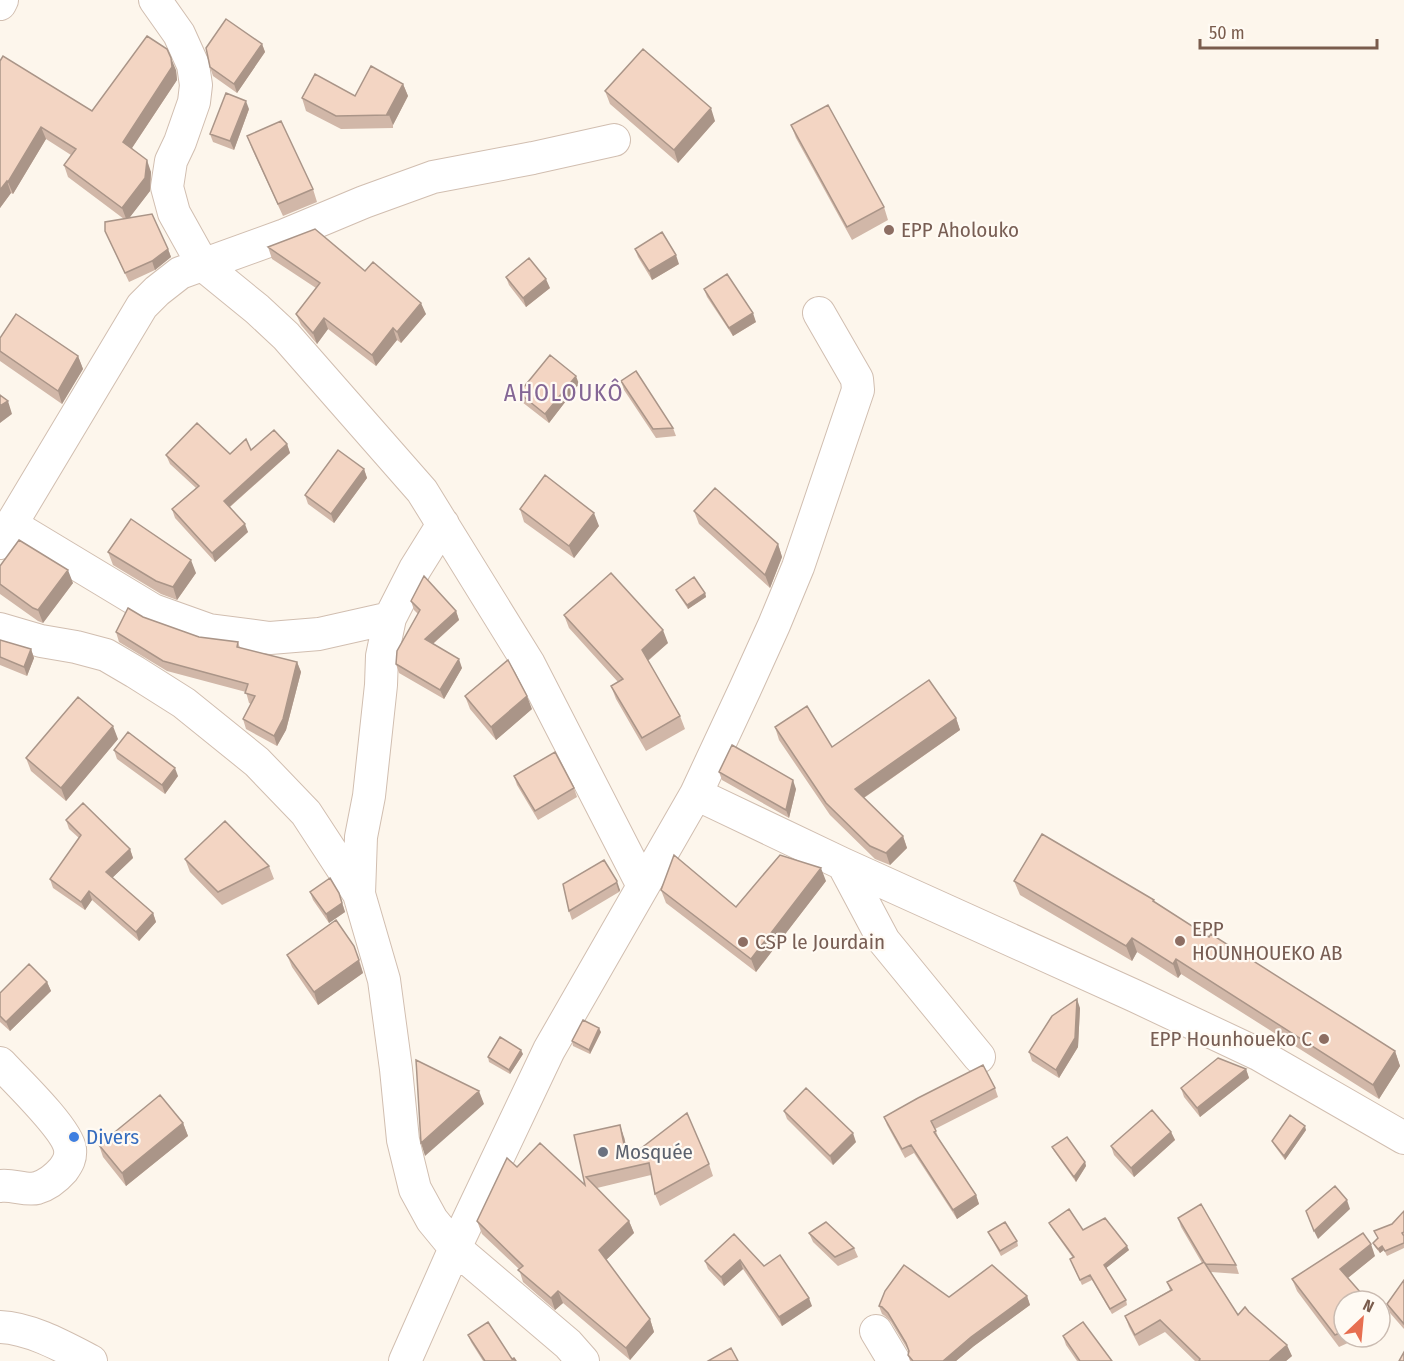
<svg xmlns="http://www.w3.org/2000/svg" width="1404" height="1361" viewBox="0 0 1404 1361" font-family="'Fira Sans Condensed',sans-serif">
<rect width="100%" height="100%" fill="#fdf6ec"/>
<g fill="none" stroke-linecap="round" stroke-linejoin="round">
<defs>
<path id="minor" d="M155,0L179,34L193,65L196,85L194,102L180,142L171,161L167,187L174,213L203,265L257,309L286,336L422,491L529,664L643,886
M0,4L2,0
M12,525L153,610L209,630L270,638L319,634L390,618
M0,543L142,306L157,291L180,273L285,235L364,202L433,177L533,158L614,140
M0,629L41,641L76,647L106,655L135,672L184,703L257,762L306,813L359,894L384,980L396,1069L403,1140L415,1189L432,1220L455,1248L568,1344L583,1361
M696,794L843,864L1135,996L1258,1054L1404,1138
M843,864L884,941L979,1057
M359,894L361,837L369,796L381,685L382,656L390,618L415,569L443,524
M0,1063C16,1080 67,1129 70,1149C71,1158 68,1163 63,1170C56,1178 47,1185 37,1188C26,1191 12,1184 0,1186
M0,1327C30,1328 64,1347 91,1361
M876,1331L894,1361
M405,1361L455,1248L549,1050L696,794L745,689L774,625L798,567L858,390L857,379L819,313"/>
</defs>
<!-- minor casing -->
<use href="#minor" stroke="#d1beb0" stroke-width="34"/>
<!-- minor -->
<use href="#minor" stroke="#fff" stroke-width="32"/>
</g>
<!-- wall -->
<path fill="#d1b7a8" d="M262,44L265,52L237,93L213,76L210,67Z
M0,61L92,111L176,70L177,80L132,148L151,172L150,191L129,218L168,249L171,257L155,270L129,282L105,231L124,219L68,177L64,165L71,155L46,139L13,194L11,193L0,208Z
M403,84L408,96L393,125V128L341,129L306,111L302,98L355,96Z
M605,91L715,121L678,163L610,104Z
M249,109L234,150L213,142L210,134Z
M791,125L884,207L888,220L852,240L796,138Z
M247,136L313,189L317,202L283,216L252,149Z
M268,247L365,271L426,314L401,343L397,340L376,366L328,329L317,344L301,325L296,314L316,288L272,259Z
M635,249L679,264L652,280L638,257Z
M506,277L550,288L526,307L509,285Z
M704,289L756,322L733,336L707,297Z
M0,338L78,356L83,369L62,404L0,361Z
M621,381L673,428L676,436L656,438L624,390Z
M579,384L549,423L522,402L519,393Z
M287,444L290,453L230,507L248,532L215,562L175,518L172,509L196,488L170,464L166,455L230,454Z
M364,469L367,478L334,523L308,504L305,495Z
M520,509L599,526L574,558L524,522Z
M694,511L778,544L782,557L770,588L699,524Z
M108,552L196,573L177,600L161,594L113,565Z
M0,566L73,583L43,623L38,621L0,594Z
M676,590L705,593L706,597L688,609L678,594Z
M411,601L456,611L459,620L433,644L462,668L444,699L399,673L396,664L418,614L414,610Z
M564,615L668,643L648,661L680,716L685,729L646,751L616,699L611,686L618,682L569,628Z
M143,617L199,637L238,642L240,648L297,662L301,672L286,730L277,746L246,729L243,719L251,704L249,703L246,692L167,671L119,642L116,632Z
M0,640L31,649L34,658L27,676L0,665Z
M465,696L532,709L496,740L470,709Z
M956,718L960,730L864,798L903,836L907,848L890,865L875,859L830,815L779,740L775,727L832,747Z
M118,739L66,801L31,771L26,758Z
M114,750L178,776L165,794L117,759Z
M719,772L796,789L789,818L722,780Z
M514,776L574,788L577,797L538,820L517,785Z
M66,820L130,849L133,858L112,878L153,913L156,922L139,941L92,900L85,910L53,888L50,879L79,838L69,829Z
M185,859L269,866L274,879L222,905L190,872Z
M604,860L620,890L619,892L572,920L569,911Z
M826,881L756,972L666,903L661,890L736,907Z
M1014,881L1155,902L1209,937L1395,1051L1400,1066L1379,1099L1181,974L1178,978L1137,952L1132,961L1020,895Z
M310,892L339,893L345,912L329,923L313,900Z
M287,955L359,959L363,973L318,1005L292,967Z
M47,982L51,991L10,1031L0,1022V993Z
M1080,1008L1078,1047L1059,1078L1032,1061L1029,1052Z
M601,1032L590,1054L573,1046L572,1041Z
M523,1054L510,1074L489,1062L488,1057Z
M1246,1069L1249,1078L1200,1117L1184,1097L1181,1088Z
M995,1088L998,1097L935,1129L939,1139L976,1195L979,1204L957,1219L914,1153L905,1158L887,1125L884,1117Z
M784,1111L856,1142L833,1165L787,1119Z
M183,1123L188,1136L126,1186L103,1157L99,1145Z
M1306,1130L1285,1160L1274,1145L1272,1141Z
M1171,1132L1175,1140L1134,1177L1114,1155L1111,1146Z
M574,1135L624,1137L629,1158L709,1164L713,1176L660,1206L655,1194L651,1175L597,1188L629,1221L634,1233L606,1260L650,1319L654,1332L630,1360L563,1303L555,1310L523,1282L519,1269L482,1234L477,1221L517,1167L585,1185Z
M1052,1147L1085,1162L1086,1166L1076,1182L1054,1151Z
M1404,1211V1248L1387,1256L1384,1250L1380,1253L1375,1247L1373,1243L1378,1238L1374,1231L1392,1224Z
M1178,1218L1236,1265L1239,1274L1211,1272L1238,1315L1249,1312L1292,1356L1286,1361H1195L1165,1332L1139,1346L1129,1327L1125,1316L1170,1290L1167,1282L1202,1263L1181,1227Z
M1049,1223L1083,1230L1129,1250L1106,1268L1126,1300L1127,1305L1112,1314L1092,1280L1082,1285L1070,1259L1073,1258L1051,1227Z
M988,1232L1017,1241L1018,1246L1001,1256Z
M809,1233L854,1248L858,1257L838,1266L813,1242Z
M734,1234L764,1266L812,1306L782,1326L743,1269L724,1286L708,1269L705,1261Z
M1375,1256L1348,1278L1344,1301V1337H1361L1339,1347L1297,1291L1292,1279Z
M1404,1280V1329L1390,1313L1387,1304Z
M1027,1296L1030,1305L974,1346L956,1361H910L908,1355V1350L891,1322L885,1316L882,1314L879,1306L949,1297Z
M1380,1316L1384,1326L1380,1328Z
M468,1335L512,1359L516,1361H483L471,1342Z
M1063,1336L1112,1361H1077L1066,1345Z"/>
<!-- shaded-wall -->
<path fill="#aa9588" d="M262,44L265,52L237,93L234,84Z
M171,58L176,70L177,80L128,154L123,142Z
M403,84L408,96L393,125L389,115L387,114Z
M246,101L249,109L234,150L230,141Z
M711,108L715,121L678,163L674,150Z
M41,127L46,139L13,194L8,182Z
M147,160L151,172L150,191L127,221L122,208Z
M7,181L11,193L0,208V190Z
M168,249L171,257L155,270L152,261Z
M676,255L679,264L652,280L649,271Z
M546,279L550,288L526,307L523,298Z
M421,303L426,314L401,343L397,332Z
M753,313L756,322L733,336L729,328Z
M324,318L328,329L317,344L313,333Z
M393,328L397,340L376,366L372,355Z
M78,356L83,369L62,404L58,391Z
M576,376L579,384L549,423L545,414Z
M8,401L12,414L0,423V406Z
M287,444L290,453L227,509L224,501Z
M364,469L367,478L334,523L331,514Z
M594,513L599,526L574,558L569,546Z
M245,524L248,532L215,562L212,553Z
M778,544L782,557L770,588L765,575Z
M191,560L196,573L177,600L173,587Z
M68,570L73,583L43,623L38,610Z
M705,593L706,597L688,609L687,605Z
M456,611L459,620L428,648L425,639Z
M663,630L668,643L646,662L642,650Z
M31,649L34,658L27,676L24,667Z
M459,659L462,668L444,699L440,690Z
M297,662L301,672L286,730L277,746L274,736Z
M527,696L532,709L496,740L491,727Z
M956,718L960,730L859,801L855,789Z
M113,726L118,739L66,801L61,788Z
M175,768L178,776L165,794L162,785Z
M793,780L796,789L789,818L786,810Z
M903,836L907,848L890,865L886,853Z
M130,849L133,858L109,881L106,872Z
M821,868L826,881L756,972L751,959Z
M617,881L620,890L619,892L616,883Z
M89,891L92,900L85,910L81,902Z
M339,893L345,912L329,923L326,914Z
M153,913L156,922L139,941L136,932Z
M1132,938L1137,952L1132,961L1126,946Z
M354,946L363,973L318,1005L314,992Z
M1176,959L1181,974L1178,978L1173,964Z
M47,982L51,991L10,1031L6,1022Z
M1077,999L1080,1008L1078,1047L1059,1078L1056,1070Z
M599,1028L601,1032L590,1054L589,1050Z
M521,1050L523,1054L510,1074L509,1070Z
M1395,1051L1400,1066L1379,1099L1373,1085Z
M1246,1069L1249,1078L1200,1117L1197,1108Z
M479,1091L484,1104L425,1156L421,1143Z
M183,1123L188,1136L126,1186L122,1173Z
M620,1125L624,1137L631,1167L627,1159Z
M1305,1126L1306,1130L1285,1160L1284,1156Z
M1171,1132L1175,1140L1134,1177L1131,1168Z
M853,1133L856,1142L833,1165L830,1156Z
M1085,1162L1086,1166L1076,1182L1074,1177Z
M976,1195L979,1204L957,1219L953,1210Z
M1347,1200L1350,1209L1318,1239L1314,1231Z
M629,1221L634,1233L604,1262L599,1250Z
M1371,1244L1375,1256L1344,1281L1340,1269Z
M1127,1246L1129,1250L1105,1269L1104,1265Z
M1382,1246L1384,1250L1380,1253L1378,1249Z
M740,1260L743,1269L724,1286L721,1277Z
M558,1291L563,1303L555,1310L551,1298Z
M1027,1296L1030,1305L974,1346L956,1361H943L971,1337Z
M809,1298L812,1306L782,1326L779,1317Z
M650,1319L654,1332L630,1360L626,1348Z
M1287,1345L1292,1356L1286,1361H1269Z"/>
<!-- building -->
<path fill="#f3d5c3" stroke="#aa9588" stroke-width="1.5" d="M226,19L262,44L234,84L210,67L206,48Z
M147,36L167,49L171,58L172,67L123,142L147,160L145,178L122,208L64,165L76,149L41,127L8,182L7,181L0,190V61L3,56L92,111Z
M643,49L711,108L674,150L605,91Z
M371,66L403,84L387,114L389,115L336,116L302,98L315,74L355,96Z
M226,93L246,101L230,141L210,134Z
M828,105L884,207L847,227L791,125Z
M281,121L313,189L278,204L247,136Z
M152,214L168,249L152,261L125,273L105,231V222Z
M315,229L365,271L373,262L421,303L397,332L393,328L372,355L324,318L313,333L296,314L320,283L268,247Z
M662,232L676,255L649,271L635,249Z
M529,258L546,279L523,298L506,277Z
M727,274L753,313L729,328L704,289Z
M16,314L78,356L58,391L0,351V338Z
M550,355L576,376L545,414L519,393Z
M636,371L673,428L653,429L621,381Z
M0,395L8,401L0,406Z
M197,423L230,454L246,439L251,450L274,430L287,444L224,501L245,524L212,553L172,509L199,486L166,455Z
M338,450L364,469L331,514L305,495Z
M545,475L594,513L569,546L520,509Z
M715,488L778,544L765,575L694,511Z
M131,519L191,560L173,587L156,581L108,552Z
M19,540L68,570L38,610L33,608L0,584V566Z
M611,573L663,630L642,650L680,716L642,738L611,686L623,679L564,615Z
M424,576L456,611L425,639L459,659L440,690L396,664L397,651L420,610L411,601Z
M694,577L705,593L687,605L676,590Z
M128,608L143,617L199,637L238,642L237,647L297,662L283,719L274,736L243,719L255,696L245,693L248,684L163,661L116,632Z
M0,640L31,649L24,667L0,657Z
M508,660L527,696L491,727L465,696Z
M929,680L956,718L855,789L903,836L886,853L870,846L826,803L775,727L807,706L832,747Z
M78,697L113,726L61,788L26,758Z
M128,732L175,768L162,785L114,750Z
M732,745L793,780L786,810L719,772Z
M555,752L574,788L535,811L514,776Z
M83,803L130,849L106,872L153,913L136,932L89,891L81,902L50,879L81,835L66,820Z
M225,821L269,866L218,892L185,859Z
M1042,834L1154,900L1153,901L1209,937L1211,934L1395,1051L1373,1085L1176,959L1173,964L1132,938L1126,946L1014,881Z
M674,855L736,907L780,855L821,868L751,959L661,890Z
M604,860L617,881L616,883L569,911L563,884Z
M330,878L339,893L342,903L326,914L310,892Z
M336,920L354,946L359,960L314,992L287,955Z
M29,964L47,982L6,1022L0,1016V993Z
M1077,999L1075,1038L1056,1070L1029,1052L1052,1016Z
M583,1020L599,1028L589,1050L572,1041Z
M500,1037L521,1050L509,1070L488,1057Z
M1218,1058L1246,1069L1197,1108L1181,1088Z
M416,1060L479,1091L421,1143Z
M983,1065L995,1088L931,1121L936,1131L934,1132L976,1195L953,1210L911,1145L902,1149L884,1117L918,1098Z
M806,1088L853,1133L830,1156L784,1111Z
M160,1095L183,1123L122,1173L99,1145Z
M1152,1110L1171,1132L1131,1168L1111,1146Z
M687,1113L709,1164L655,1194L649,1163L586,1177L629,1221L599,1250L650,1319L626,1348L558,1291L551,1298L518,1270L523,1266L477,1221L507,1158L517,1167L540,1143L585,1185L574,1135L620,1125L627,1159Z
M1290,1115L1305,1126L1284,1156L1272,1141Z
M1067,1137L1085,1162L1074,1177L1052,1147Z
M1335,1186L1347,1200L1314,1231L1306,1211Z
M1201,1204L1236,1265L1206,1264L1204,1262L1178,1218Z
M1069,1209L1083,1230L1105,1218L1127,1246L1104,1265L1126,1300L1110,1309L1090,1275L1080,1280L1070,1259L1074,1257L1049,1223Z
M1404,1211V1232L1402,1233L1404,1236V1243L1385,1251L1382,1246L1378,1249L1373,1243L1378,1238L1374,1231L1392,1224Z
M826,1222L854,1248L835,1257L809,1233Z
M1005,1222L1017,1241L1000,1251L988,1232Z
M1363,1233L1371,1244L1340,1269L1368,1301H1344V1331L1335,1335L1292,1279Z
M734,1234L764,1266L780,1255L809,1298L779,1317L740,1260L721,1277L705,1261Z
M1204,1262L1238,1315L1245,1307L1249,1312L1287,1345L1269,1361H1199L1200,1359L1160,1320L1135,1335L1125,1316L1172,1290L1167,1282Z
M904,1265L949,1297L992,1265L1027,1296L971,1337L943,1361H913L908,1355L909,1351L906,1343L888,1313L882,1307L879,1306L885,1291Z
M1404,1280V1324L1387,1304Z
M488,1322L512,1359L514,1358L516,1361H485L468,1335Z
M1083,1322L1112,1361H1080L1063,1336Z
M731,1348L738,1361H708Z
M1404,1352V1361H1399Z"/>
<!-- markers -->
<g fill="#8d6e63" stroke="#fffaf3" stroke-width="2">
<circle cx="889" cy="230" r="6"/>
<circle cx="1180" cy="941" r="6"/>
<circle cx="743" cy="942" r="6"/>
<circle cx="1324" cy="1039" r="6"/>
</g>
<circle fill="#3f7fe0" stroke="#fffaf3" stroke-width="2" cx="74" cy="1137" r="6"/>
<circle fill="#6b7280" stroke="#fffaf3" stroke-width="2" cx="603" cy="1152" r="6"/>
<g text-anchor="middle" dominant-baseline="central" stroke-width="4.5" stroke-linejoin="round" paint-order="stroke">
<!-- education labels -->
<g font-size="21" fill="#785e54" stroke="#fffaf3" text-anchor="start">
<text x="901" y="230">EPP Aholouko</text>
<text x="1192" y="929">EPP<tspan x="1192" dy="24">HOUNHOUEKO AB</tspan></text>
<text x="755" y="942">CSP le Jourdain</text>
<text x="1312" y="1039" text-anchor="end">EPP Hounhoueko C</text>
</g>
<!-- shop labels -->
<g font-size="21" fill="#366cbe" stroke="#fffaf3" text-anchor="start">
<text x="86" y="1137">Divers</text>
</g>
<!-- worship labels -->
<g font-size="21" fill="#5b616d" stroke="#fffaf3" text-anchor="start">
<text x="615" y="1152">Mosquée</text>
</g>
<!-- quarter labels -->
<g font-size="24" letter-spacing="1.5" fill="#846695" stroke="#fffaf3">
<text x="564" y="393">AHOLOUKÔ</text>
</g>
</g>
<!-- north arrow -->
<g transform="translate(1362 1319) rotate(26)"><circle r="28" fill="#fffaf3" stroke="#cabbb1" stroke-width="1.5"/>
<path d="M0-4.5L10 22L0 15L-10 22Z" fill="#e76f51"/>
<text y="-9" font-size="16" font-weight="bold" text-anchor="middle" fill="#7a5c4d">N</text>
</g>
<!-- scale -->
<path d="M1200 39v9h177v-9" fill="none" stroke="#7a5c4d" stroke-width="3"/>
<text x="1209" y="39" font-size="18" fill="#7a5c4d" stroke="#fffaf3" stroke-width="4.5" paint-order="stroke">50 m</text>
</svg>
